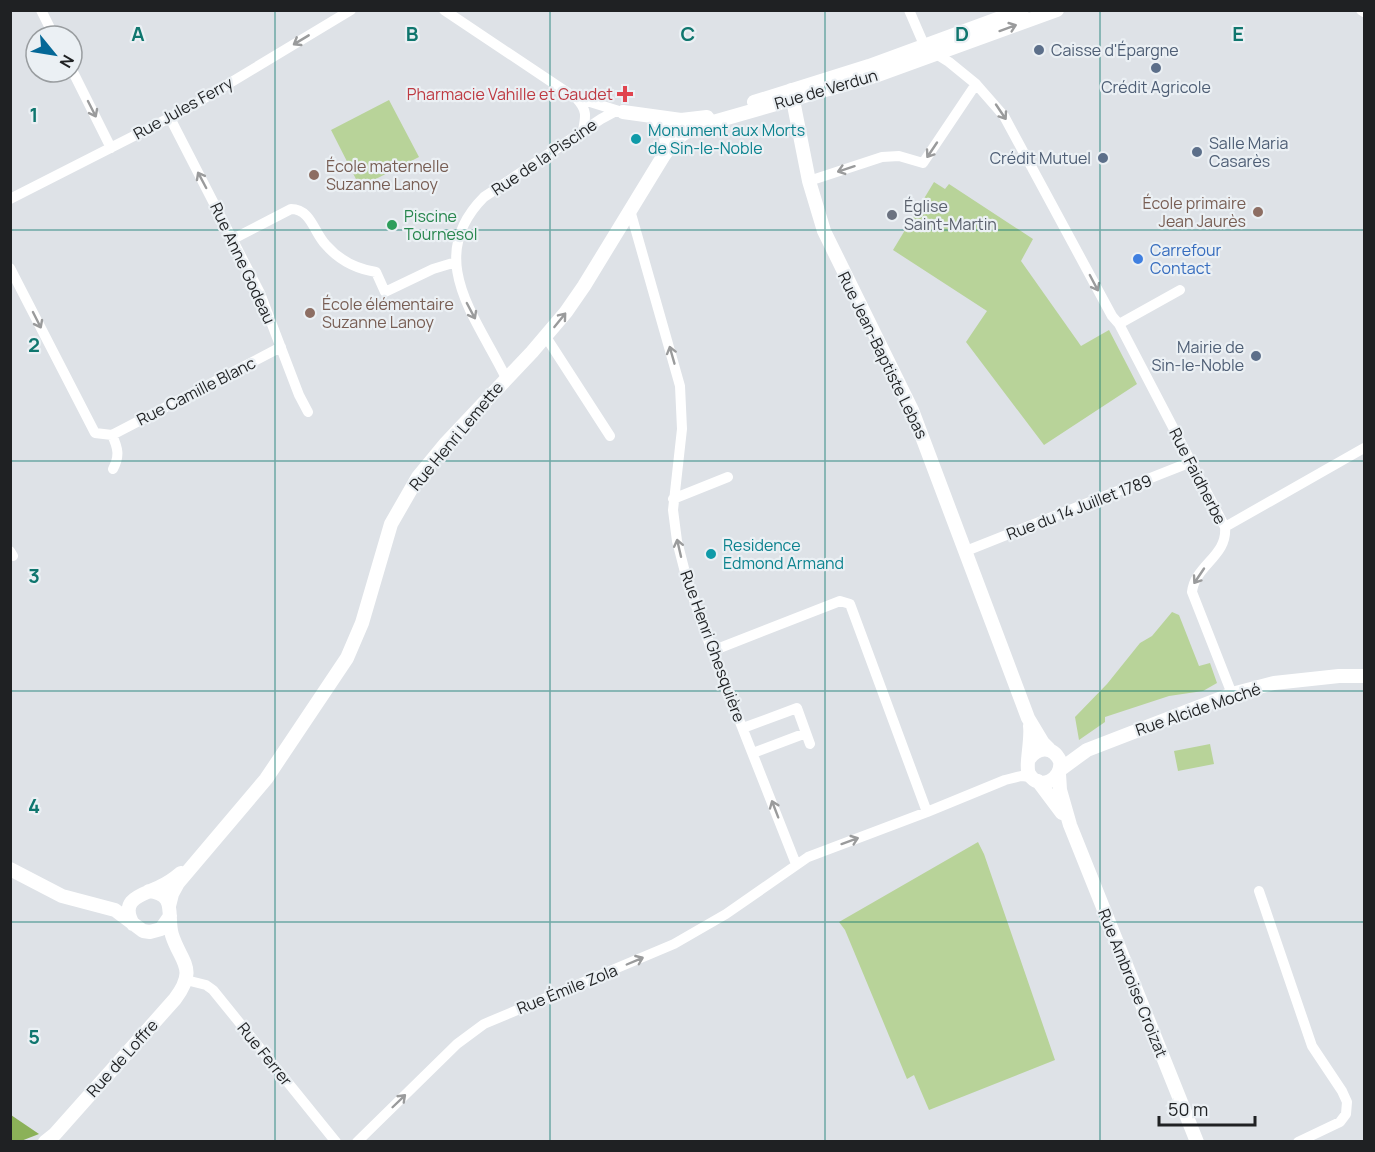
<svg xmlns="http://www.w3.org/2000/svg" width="1375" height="1152" viewBox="0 0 1375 1152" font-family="Manrope,sans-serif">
<rect width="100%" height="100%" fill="#dee2e7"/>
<!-- green -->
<path fill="#b8d399" d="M389,100L419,157L360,187L331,130Z
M934,182L945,189L949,184L1033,239L1021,261L1081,346L1109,330L1137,384L1044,445L966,342L987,311L893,250Z
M1172,612L1179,615L1199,666L1210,663L1217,683L1203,691L1169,696L1105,717V722L1079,740L1075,717L1107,684L1140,643L1152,636Z
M1210,744L1214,764L1178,771L1174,751Z
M978,842L984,854L1055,1060L929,1110L914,1075L907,1079L845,930L839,922Z"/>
<!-- forest -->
<path fill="#8bb158" d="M10,1115H11L39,1134L21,1141H11Z"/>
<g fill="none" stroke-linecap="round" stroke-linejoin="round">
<!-- minor -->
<path stroke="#fff" stroke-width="10" d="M41,10L54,36
M444,10L574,97L619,111
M909,10L925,47L949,62L976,84L1004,116L1112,316L1119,324
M1361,10L1364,12
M72,70L111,148
M577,99C587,110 586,116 583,130
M170,118L260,293L299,395L308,412
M809,181L882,157L899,156L923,163L976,84
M10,199L185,110L351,10
M630,210L680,386L682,429L673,510L677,541L687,580L712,651L796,864
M233,239L291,209C311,209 314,233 326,245C339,260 357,269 376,272L385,292L433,269L456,262
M10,268L95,433L112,435L281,347
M1180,290L1119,324L1225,527C1228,556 1195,565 1192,592L1232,694
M546,337L610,436
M506,378C477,318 423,258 484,197L601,119L614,112H623
M112,435C118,448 120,456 113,469
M673,499L728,477
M1225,527L1364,448
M10,551L13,556
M966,551L1191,462
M712,651L840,601L850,604L927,812
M743,728L797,708L810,744
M753,753L806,733
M1259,891L1312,1046L1342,1091L1347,1102L1346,1114L1340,1122L1298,1142
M186,980L206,985L213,990L336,1142
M357,1142L457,1044L484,1024L674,944L726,914L808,857L927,812L1005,780L1021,776L1031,777"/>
<!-- tertiary -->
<path stroke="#fff" stroke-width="14" d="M791,90L809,181L824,231L912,410L1028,718L1043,743L1049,749
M754,102L869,66L1022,10
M623,112L681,120L707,117
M652,116C665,123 669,139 665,153
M1029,759C1038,746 1053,746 1060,761C1063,779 1040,792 1029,774C1025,766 1032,740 1030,726
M1061,769L1087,750L1232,694L1274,683L1339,676H1364
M1059,774L1060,790L1070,825L1197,1142
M1038,781L1062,813
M10,869L62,896L115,910L143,931L150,932L161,929L170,916
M169,906L172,894L178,883L266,779L347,658L362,623L391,524L418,477L446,443L532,352L566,312L584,286L664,155L676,139L692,128L878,75L1057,10
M133,924C118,897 145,895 161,886C169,883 175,878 181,873
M45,1142L55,1134L175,999C198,968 181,963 172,935C166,916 178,894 149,891"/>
</g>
<!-- one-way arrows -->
<defs><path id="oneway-shaft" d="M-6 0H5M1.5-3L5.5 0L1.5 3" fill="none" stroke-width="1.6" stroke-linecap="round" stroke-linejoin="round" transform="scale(1.5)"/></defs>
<g stroke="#9a9b9c">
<use href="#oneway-shaft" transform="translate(1008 28) rotate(-20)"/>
<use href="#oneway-shaft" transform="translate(301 40) rotate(149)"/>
<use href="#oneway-shaft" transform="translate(92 109) rotate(63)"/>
<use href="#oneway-shaft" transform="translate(1001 112) rotate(56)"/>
<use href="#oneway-shaft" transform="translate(932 150) rotate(124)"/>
<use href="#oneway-shaft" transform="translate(846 169) rotate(162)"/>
<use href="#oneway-shaft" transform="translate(202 180) rotate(-118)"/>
<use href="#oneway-shaft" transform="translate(1094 283) rotate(62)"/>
<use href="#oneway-shaft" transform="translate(471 311) rotate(62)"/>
<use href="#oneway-shaft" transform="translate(37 320) rotate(63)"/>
<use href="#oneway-shaft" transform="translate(560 320) rotate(-51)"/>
<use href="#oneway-shaft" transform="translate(672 355) rotate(-106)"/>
<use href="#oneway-shaft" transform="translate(679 548) rotate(-103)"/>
<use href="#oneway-shaft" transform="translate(1199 576) rotate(124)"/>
<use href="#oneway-shaft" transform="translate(775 809) rotate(-111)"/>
<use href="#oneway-shaft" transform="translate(850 841) rotate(-20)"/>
<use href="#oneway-shaft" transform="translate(635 961) rotate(-23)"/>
<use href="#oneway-shaft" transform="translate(399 1101) rotate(-44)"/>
</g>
<!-- grid -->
<path fill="none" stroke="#0f766e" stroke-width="1.5" stroke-opacity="0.55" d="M275,10V1142M550,10V1142M825,10V1142M1100,10V1142M10,230H1364M10,461H1364M10,691H1364M10,922H1364"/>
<!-- markers -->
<g fill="#5c6f8a" stroke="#ebf0f4" stroke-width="2">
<circle cx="1039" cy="50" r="6"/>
<circle cx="1156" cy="68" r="6"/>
<circle cx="1197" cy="152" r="6"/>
<circle cx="1103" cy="158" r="6"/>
<circle cx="1256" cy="356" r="6"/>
</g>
<path fill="#e0444e" stroke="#ebf0f4" stroke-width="2" d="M622 85h6v6h6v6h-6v6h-6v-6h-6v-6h6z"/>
<g fill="#0f9aa8" stroke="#ebf0f4" stroke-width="2">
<circle cx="636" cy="139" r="6"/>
<circle cx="711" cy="554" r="6"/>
</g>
<g fill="#8d6e63" stroke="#ebf0f4" stroke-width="2">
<circle cx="314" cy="175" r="6"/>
<circle cx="1258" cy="212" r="6"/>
<circle cx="310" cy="313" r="6"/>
</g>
<circle fill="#6b7280" stroke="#ebf0f4" stroke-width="2" cx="892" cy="215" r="6"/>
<circle fill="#2e9e5b" stroke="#ebf0f4" stroke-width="2" cx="392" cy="225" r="6"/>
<circle fill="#3f7fe0" stroke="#ebf0f4" stroke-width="2" cx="1138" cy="259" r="6"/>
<g text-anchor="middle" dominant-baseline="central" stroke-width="4.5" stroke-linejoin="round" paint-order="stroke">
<!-- service labels -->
<g font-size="16" fill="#4e5e75" stroke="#ebf0f4" text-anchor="start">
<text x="1051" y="50">Caisse d'Épargne</text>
<text x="1156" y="87" text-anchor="middle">Crédit Agricole</text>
<text x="1209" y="143">Salle Maria<tspan x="1209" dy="18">Casarès</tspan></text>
<text x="1091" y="158" text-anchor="end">Crédit Mutuel</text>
<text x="1244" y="347" text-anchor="end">Mairie de<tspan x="1244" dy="18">Sin-le-Noble</tspan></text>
</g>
<!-- street labels -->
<g font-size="16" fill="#1f2123" stroke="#ebf0f4">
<text transform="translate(826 89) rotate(-16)">Rue de Verdun</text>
<text transform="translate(183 108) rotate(-29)">Rue Jules Ferry</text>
<text transform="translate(544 157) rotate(-34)">Rue de la Piscine</text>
<text transform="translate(243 263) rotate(65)">Rue Anne Godeau</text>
<text transform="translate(883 355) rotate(64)">Rue Jean-Baptiste Lebas</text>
<text transform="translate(196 391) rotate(-27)">Rue Camille Blanc</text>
<text transform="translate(456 436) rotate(-50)">Rue Henri Lemette</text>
<text transform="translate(1198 476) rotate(63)">Rue Faidherbe</text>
<text transform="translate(1079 507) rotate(-21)">Rue du 14 Juillet 1789</text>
<text transform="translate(713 646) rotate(70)">Rue Henri Ghesquière</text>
<text transform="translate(1198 709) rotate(-19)">Rue Alcide Moché</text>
<text transform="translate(1133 983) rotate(68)">Rue Ambroise Croizat</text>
<text transform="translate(567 989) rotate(-22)">Rue Émile Zola</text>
<text transform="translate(265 1054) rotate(51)">Rue Ferrer</text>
<text transform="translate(122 1058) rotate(-48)">Rue de Loffre</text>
</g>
<!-- health labels -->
<g font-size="16" fill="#be3a42" stroke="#ebf0f4" text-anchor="end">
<text x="613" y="94">Pharmacie Vahille et Gaudet</text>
</g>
<!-- culture labels -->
<g font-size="16" fill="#0d838f" stroke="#ebf0f4" text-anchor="start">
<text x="648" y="130">Monument aux Morts<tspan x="648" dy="18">de Sin-le-Noble</tspan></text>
<text x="723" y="545">Residence<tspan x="723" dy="18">Edmond Armand</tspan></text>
</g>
<!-- education labels -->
<g font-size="16" fill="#785e54" stroke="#ebf0f4" text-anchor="start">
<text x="326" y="166">École maternelle<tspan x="326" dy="18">Suzanne Lanoy</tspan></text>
<text x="1246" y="203" text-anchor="end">École primaire<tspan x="1246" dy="18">Jean Jaurès</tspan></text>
<text x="322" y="304">École élémentaire<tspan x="322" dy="18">Suzanne Lanoy</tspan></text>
</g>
<!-- worship labels -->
<g font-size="16" fill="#5b616d" stroke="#ebf0f4" text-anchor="start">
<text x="904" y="206">Église<tspan x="904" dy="18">Saint-Martin</tspan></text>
</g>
<!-- leisure labels -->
<g font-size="16" fill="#27864d" stroke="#ebf0f4" text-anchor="start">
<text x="404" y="216">Piscine<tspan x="404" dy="18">Tournesol</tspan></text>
</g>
<!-- shop labels -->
<g font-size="16" fill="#366cbe" stroke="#ebf0f4" text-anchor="start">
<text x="1150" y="250">Carrefour<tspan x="1150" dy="18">Contact</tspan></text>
</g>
</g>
<g font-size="20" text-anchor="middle" font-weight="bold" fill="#0f766e" stroke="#ebf0f4" stroke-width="4.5" stroke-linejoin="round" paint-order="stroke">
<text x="138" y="41">A</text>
<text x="412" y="41">B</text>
<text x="688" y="41">C</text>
<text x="962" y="41">D</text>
<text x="1238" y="41">E</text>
<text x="34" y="122">1</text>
<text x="34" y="352">2</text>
<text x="34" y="583">3</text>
<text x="34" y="813">4</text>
<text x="34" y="1044">5</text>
</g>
<!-- border -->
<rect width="1375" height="1152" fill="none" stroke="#1f2123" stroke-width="24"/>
<!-- north arrow -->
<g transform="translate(54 54) rotate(120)"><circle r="28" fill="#ebf0f4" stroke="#999da0" stroke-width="1.5"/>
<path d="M0-4.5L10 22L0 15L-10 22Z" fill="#056897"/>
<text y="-9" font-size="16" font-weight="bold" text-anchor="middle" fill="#1f2123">N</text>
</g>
<!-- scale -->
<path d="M1159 1116v9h96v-9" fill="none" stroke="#1f2123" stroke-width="3"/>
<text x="1168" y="1116" font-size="18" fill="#1f2123" stroke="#ebf0f4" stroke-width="4.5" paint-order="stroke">50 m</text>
</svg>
